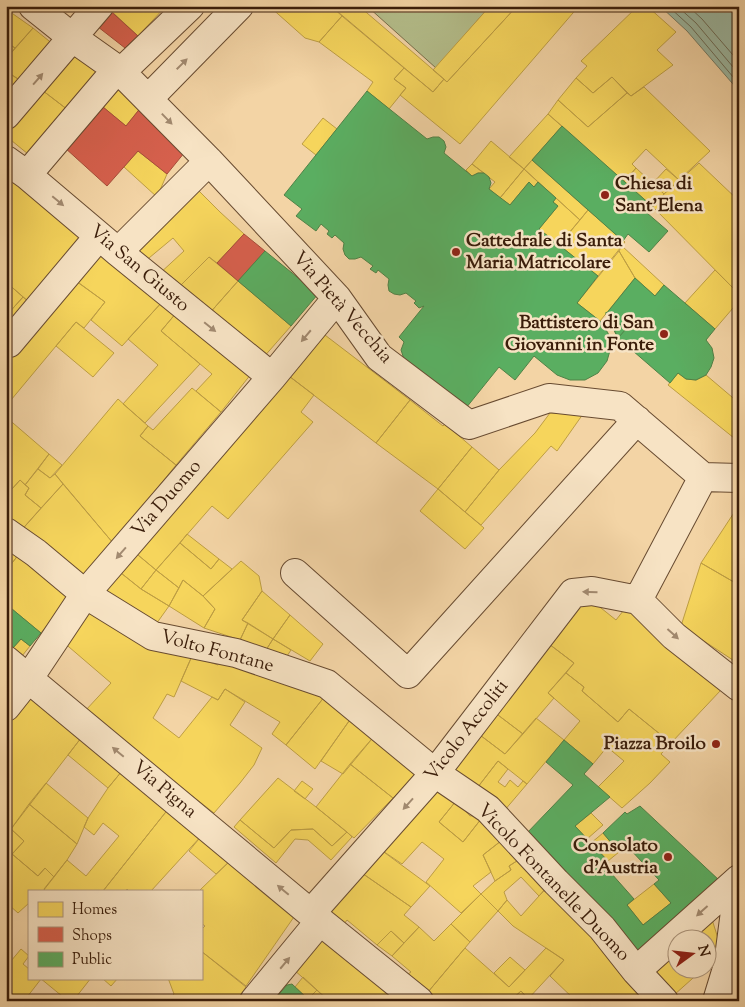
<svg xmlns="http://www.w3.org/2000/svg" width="745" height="1007" viewBox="0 0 745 1007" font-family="'Sorts Mill Goudy',serif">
<rect width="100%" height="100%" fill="#f3d4a5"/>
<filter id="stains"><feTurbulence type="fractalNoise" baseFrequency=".004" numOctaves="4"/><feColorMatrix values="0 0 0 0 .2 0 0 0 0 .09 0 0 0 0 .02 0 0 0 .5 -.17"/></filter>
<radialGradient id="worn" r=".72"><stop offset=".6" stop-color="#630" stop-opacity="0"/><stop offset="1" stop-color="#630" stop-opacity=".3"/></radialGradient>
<!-- green -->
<path fill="#b4be8b" stroke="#776e4a" d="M369,6H490L436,68L368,7Z"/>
<!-- water -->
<path fill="#9cb9a3" stroke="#757b66" d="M660,6H739V91L687,31Z"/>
<!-- homes -->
<path fill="#f6d55c" stroke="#be9e43" d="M67,6H89L81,17Z
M106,6H166L138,36Z
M269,6H331L342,16L319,42L305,38Z
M331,6H360V7L444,79L433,92Z
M490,6H517L447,82L433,70Z
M517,6H579L460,144L400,95L406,88L394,79L404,68L433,92L444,79L447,82Z
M638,6H647L676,32L657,50L673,65L631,96L612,77L593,93L576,78L587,66L581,61Z
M6,9L33,28L15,48L6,42Z
M342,16L404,68L394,79L406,88L389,109L367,91L373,82L319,42Z
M33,28L54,45L24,83L6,71V59Z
M6,42L15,48L6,59Z
M70,49L103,71L68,110L38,87Z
M6,71L24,83L6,104Z
M612,77L627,93L588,127L558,100L576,78L593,93Z
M116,83L142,106L126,126L97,102Z
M38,87L68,110L28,154L6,136V124Z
M644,87L710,151L679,180L646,149L632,164L636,168L624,182L548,114L558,100L588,127L627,93L631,96Z
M548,114L562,126L524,169L509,157Z
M323,118L337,129L316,155L302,144Z
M491,141L524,169L500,198L489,189L495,182L472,164Z
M138,151L167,174L157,197L124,167Z
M532,160L588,210L580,220L524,169Z
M699,163L739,201V290L737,292L653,207L664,194Z
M472,164L484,173H478L472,176L466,170Z
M636,168L664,194L653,207L624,182Z
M524,169L538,182L534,187L529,182L510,205L500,198Z
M666,169L679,180L664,194L653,183Z
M6,174L82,237L29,302L6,282Z
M195,187L220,212L244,234L217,263L209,257L176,290L158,275L184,251L173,238L143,263L125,248Z
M556,198L580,220L559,245L539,229L558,206L553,202Z
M588,210L625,242L598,276L559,245Z
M622,246L664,285L655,296L635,278L619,251Z
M100,250L163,301L122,346L91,320L105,302L73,279Z
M619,251L635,278L600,321L577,303Z
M209,257L238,281L208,315L176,290Z
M715,270L739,294V301L715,329L685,303Z
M75,280L105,302L84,328L76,322L6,406V359L39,323Z
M238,281L291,326L262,359L208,315Z
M6,282L23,297L6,316Z
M23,297L29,302L6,327V316Z
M163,301L177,312L161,331L200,364L145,423L123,404L158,365L128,339Z
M177,312L251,374L221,412L196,391L212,374L161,331Z
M76,322L114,353L93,377L56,346Z
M321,332L410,400L376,443L285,373Z
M285,373L314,395L301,412L313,422L228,519L212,506L156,570L132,550Z
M678,373L686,379L696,380L706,375L739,403V442L668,385Z
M192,388L221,412L176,465L140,436L148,426L153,430Z
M118,399L148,426L140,436L176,465L113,543L55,474Z
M410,400L443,426L445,424L472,447L438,489L376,443Z
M550,413L583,414L557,451L551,446L481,525L465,512L499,470L535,433Z
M6,417L49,454L25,485L20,480L12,489L6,484V474L8,472L6,470Z
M472,447L499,470L465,512L438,489Z
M49,454L62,465L50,478L38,469Z
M38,469L50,478L55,474L63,484L41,508L25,495L29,488L25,485Z
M20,480L29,488L25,495L41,508L18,534L6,525V484L12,489Z
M63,484L113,543L83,580L18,534Z
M438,489L484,528L465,549L420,511Z
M739,505V585L701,563Z
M187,534L219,559L211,569L180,543Z
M6,539L22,550L9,567L6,565Z
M180,543L211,569L219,559L232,569L203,596L183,580L179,588L156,570Z
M22,550L74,590L41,633L6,604V571Z
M132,550L156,570L141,589L116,569Z
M241,561L259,576L262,591L242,620L248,623L240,640L204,628L215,609L203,596Z
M701,563L739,585V664L681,626Z
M116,569L141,589L169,606L154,627L98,594Z
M156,570L179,588L169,606L141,589Z
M183,580L203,596L215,609L204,628L169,606Z
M262,591L290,615L273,639L242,620Z
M586,596L616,620L627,606L721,690L671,743L629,709L618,722L582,691L584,687L566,673L574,663L549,644Z
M91,605L192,656L174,697L167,694L153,718L179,738L212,697L218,700L225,689L245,702L230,725L262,748L254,765L240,783L214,813L122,741L85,711L111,683L62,641Z
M290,615L323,644L310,661L273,639Z
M248,623L273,639L266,650L240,640Z
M21,639L30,646L22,656L12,649Z
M273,639L291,650L285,659L266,650Z
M549,644L574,663L548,693L554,698L523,734L494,712Z
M222,654L329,691L286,745L272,734L280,722L225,689L218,700L181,681L192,656L218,665Z
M566,673L584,687L582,691L618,722L629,709L671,743L661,754L670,762L650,783L622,808L598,787L624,761L607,747L593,764L564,740L580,721L548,693Z
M329,691L354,714L315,769L286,745Z
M30,698L81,738L11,829L24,841L6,861V727Z
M494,712L523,734L505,754L476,732Z
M354,714L376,734L343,774L321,761Z
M536,718L564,740L527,784L498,761L474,792L445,769L476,732L505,754Z
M376,734L422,771L393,798L350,764Z
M81,738L122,771L108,788L68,755Z
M498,761L508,769L498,782L505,787L510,780L518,787L523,781L527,784L504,811L474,792Z
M350,764L393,798L354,838L316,807Z
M122,771L169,808L103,891H46L44,889L67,860L86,876L119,836L103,823L94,835L84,827L88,818L108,788Z
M278,778L316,807L347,832L332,846L313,829L291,830L274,848L240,820Z
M302,781L313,789L305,799L294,791Z
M46,783L88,818L77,844L29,804Z
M433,786L456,801L439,822L463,842L485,814L506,837L483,855L491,872L473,886L481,894L461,913L426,882L444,859L422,842L402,864L377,847Z
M456,801L470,816L485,814L463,842L439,822Z
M29,804L77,844L67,860L54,877L45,868L38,876L12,854L24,841L11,829Z
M169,808L203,834L151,891H129L127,889L126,891H103Z
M591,813L603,825L587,839L575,826Z
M240,820L274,848L291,830L313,829L332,846L347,832L352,837L331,860L308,840L295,839L276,863L234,827Z
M603,833L619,852L608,861L591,843Z
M203,834L232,859L216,874L189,851Z
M506,837L523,857L509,866L511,870L495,881L483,855Z
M377,847L430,886L411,907L356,869Z
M12,854L38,876L45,868L54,877L43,891H29V903L18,913L9,905L6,908V861Z
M523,857L548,886L539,896L521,877L504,892L507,900L498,911L481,894L495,881L511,870L509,866Z
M232,859L296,914L246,986L201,951V930L205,926L201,923V891H199Z
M356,869L411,907L404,915L419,927L404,943L391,931L377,945L347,920L344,924L324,911Z
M654,884L671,903L643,925L627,905Z
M548,886L648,1001H576L550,976L564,960L513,926L498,911L507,900L521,916Z
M481,894L498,911L470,942L451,924Z
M710,913L721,948L708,963V940H681Z
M451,924L470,942L428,992L408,974L411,972L392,956L419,927L434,941Z
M391,931L404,943L392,956L377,945Z
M321,939L408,1001H362L356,995L350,1001H329L293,969Z
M678,943V970H702L674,995L650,968Z
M465,948L509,987L546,948L564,960L528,999L521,991L510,1001H442L428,992Z
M21,949L29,956L23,964L29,969V978L41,979L24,1001H15L6,994V967Z
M201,951L246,987L236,1001H167L174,994L168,978H201Z
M510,957L525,970L509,987L494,973Z
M303,977L317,990L308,999L295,987Z
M40,978H91L73,1001H68Z
M102,978H118L111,986Z
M738,988L739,989V1001H732Z
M317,990L329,1001H310L308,999Z
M521,991L530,1001H510Z"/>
<!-- shops -->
<path fill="#d6604d" stroke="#a74c39" d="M105,6L138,36L125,48L93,23Z
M97,102L126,126L142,106L189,147L167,174L138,151L107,186L64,147Z
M244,234L265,251L238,281L217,263Z"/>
<!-- public -->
<path fill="#5aae61" stroke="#508247" d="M367,91L427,139L433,137H439L444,141L446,147L444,153L472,176L478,173H484L489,177L491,183L489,189L510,205L529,182L534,187L538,182L556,198L553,202L558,206L539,229L598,276L577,303L600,321L608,333L611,347L607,361L598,373L585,380H570L557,375L534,356L515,380L499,367L466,408L404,359L401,350L404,342L399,337L424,306L419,308L414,303L416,301L406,293L400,295L394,294L389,291L388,285L389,279L378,270L376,273L370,269L373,266L361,257L355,259H349L345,255L343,249L344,243L335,235L332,238L327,234L329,231L321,224L316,231L296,216L302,209L284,195Z
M562,126L653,207L647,213L668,231L649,252L628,234L623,241L532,160Z
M265,251L318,294L291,326L238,281Z
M635,278L655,296L664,285L715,329L706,340L712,348L714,358L711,367L706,375L696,380L686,379L678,373L670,383L618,338L606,314Z
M606,312L626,329L618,338L606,314Z
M6,604L41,633L30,646L21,639L12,649L6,644Z
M564,740L593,764L584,774L610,797L575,826L608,861L603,864L634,899L627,905L643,925L671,903L654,884L659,880L627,846L619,852L603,833L625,812L627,814L640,806L720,881L635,959L526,834L573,785L546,762Z
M292,984L310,1001H273L287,985Z"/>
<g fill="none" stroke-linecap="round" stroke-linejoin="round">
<!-- shore -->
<path stroke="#6b6b56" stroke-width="1" d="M668,6L691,27L739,84
M677,6L696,23L739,74
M688,6L702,19L739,62"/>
<defs>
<path id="minor" d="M33,6L73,38L121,72L209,161L337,298L379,357L469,425L549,398L620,406L703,477
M121,72L190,6
M148,99L239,6
M6,115L99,6
M6,160L27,175L118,252L272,377
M27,175L117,69
M118,252L209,161
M9,343L99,236
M703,477L739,478
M6,532L36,553L85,594L153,636L236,653L327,684L435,773L488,809L556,882L602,928L636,971L664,1001
M295,573L408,674L637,420
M638,600L703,477
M638,600L674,636L739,687
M6,660L320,921L419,1001
M6,707L29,678L85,594L272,377L337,298
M311,913L435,773L573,593L592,591L638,600
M636,971L739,879
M254,1001L320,921
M717,1001L728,965L739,881"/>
</defs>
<!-- minor casing -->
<use href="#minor" stroke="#684b31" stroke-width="30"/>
<!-- minor -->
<use href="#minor" stroke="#f7e3c4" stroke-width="28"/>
</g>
<!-- one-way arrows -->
<defs><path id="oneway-solid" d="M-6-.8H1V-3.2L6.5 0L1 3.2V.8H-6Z" transform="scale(1.25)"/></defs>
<g fill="#a28a70">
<use href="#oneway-solid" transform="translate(182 64) rotate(-45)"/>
<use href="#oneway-solid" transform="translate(38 79) rotate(-49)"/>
<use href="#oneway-solid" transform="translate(167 119) rotate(46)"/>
<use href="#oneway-solid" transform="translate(58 201) rotate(40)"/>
<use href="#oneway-solid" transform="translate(210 327) rotate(39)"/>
<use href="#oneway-solid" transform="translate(306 336) rotate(130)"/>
<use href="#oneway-solid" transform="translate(121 553) rotate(131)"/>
<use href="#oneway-solid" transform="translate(590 592) rotate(-179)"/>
<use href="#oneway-solid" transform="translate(673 634) rotate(42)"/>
<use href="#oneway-solid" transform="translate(118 752) rotate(-140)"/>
<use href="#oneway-solid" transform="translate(408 804) rotate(132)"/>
<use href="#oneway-solid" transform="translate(283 890) rotate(-140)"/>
<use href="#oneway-solid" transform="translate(702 911) rotate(138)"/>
<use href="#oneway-solid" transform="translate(285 963) rotate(-50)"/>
</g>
<!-- markers -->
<g fill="#8f2418" stroke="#f7e3c4" stroke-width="2">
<circle cx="605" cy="195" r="5"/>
<circle cx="456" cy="252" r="5"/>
<circle cx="664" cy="334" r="5"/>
<circle cx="716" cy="744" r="5"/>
<circle cx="668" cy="857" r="5"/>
</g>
<g text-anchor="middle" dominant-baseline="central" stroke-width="5" stroke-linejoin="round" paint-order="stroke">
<!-- poi labels -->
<g font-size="19" font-weight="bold" fill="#3a1d0a" stroke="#f7e3c4" text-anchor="end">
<text x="615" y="184" text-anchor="start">Chiesa di<tspan x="615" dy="22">Sant'Elena</tspan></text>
<text x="466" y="241" text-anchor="start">Cattedrale di Santa<tspan x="466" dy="22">Maria Matricolare</tspan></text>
<text x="654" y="323">Battistero di San<tspan x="654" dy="22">Giovanni in Fonte</tspan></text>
<text x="706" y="744">Piazza Broilo</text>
<text x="658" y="846">Consolato<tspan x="658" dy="22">d'Austria</tspan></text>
</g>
<!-- street labels -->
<g font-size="19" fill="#3a1d0a" stroke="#f7e3c4">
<text transform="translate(139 269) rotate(40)">Via San Giusto</text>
<text transform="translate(342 308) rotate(49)">Via Pietà Vecchia</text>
<text transform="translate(167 499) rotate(-49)">Via Duomo</text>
<text transform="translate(217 652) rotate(15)">Volto Fontane</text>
<text transform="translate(467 731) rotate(-52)">Vicolo Accoliti</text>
<text transform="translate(164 790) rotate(40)">Via Pigna</text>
<text transform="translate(553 883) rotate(46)">Vicolo Fontanelle Duomo</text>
</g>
</g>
<!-- margin -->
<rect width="745" height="1007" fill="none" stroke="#f3d4a5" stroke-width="25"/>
<rect x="8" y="8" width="730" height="992" fill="none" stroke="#3a1d0a" stroke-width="2.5"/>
<rect x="12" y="12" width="720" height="982" fill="none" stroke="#3a1d0a"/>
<!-- legend -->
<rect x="28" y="890" width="175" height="90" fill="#f7e3c4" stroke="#ab947a"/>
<rect x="38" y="902" width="25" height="15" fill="#f6d55c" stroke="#ab947a"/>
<text x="72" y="914" font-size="15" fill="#3a1d0a">Homes</text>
<rect x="38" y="927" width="25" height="15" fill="#d6604d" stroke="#ab947a"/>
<text x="72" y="940" font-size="15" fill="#3a1d0a">Shops</text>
<rect x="38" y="952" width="25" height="15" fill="#5aae61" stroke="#ab947a"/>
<text x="72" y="964" font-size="15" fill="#3a1d0a">Public</text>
<!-- north arrow -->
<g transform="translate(692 954) rotate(75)"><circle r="24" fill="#f7e3c4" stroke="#ab947a"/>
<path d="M0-4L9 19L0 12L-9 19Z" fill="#8f2418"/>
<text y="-8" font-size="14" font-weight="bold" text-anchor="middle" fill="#3a1d0a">N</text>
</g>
<rect width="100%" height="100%" filter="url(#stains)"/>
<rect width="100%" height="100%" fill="url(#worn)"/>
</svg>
